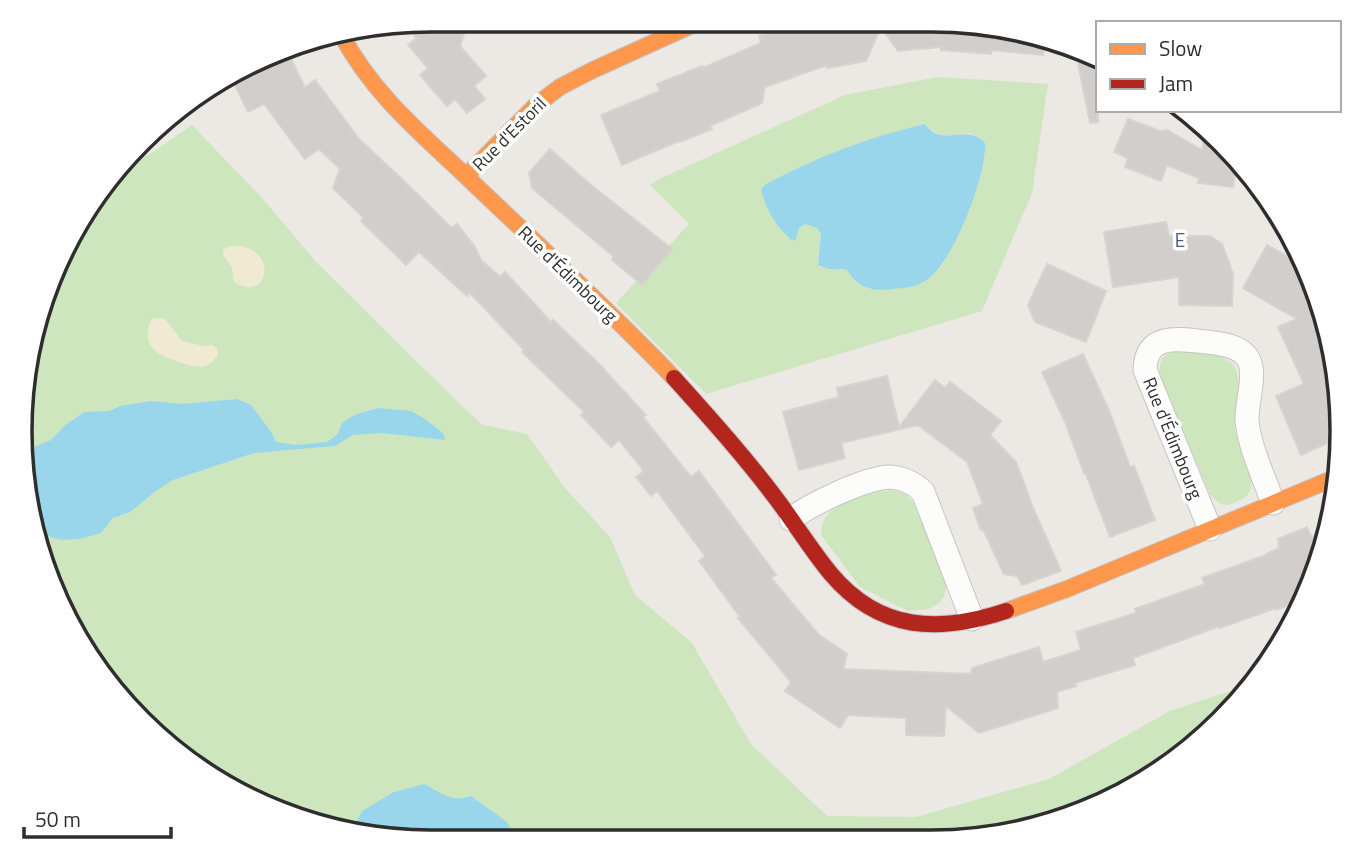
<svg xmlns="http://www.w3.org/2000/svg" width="1362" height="862" viewBox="0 0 1362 862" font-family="'Titillium Web',sans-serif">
<rect width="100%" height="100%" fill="#ece8e4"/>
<!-- green -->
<path fill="#cee6be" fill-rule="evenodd" d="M938,77L1048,84L1032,193L982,311L706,394L616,303L689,224L650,185L657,180L845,95ZM925,124C936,138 953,136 969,133L985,143C986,170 955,256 934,274C922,284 910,287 894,289C885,290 865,287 857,282C853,280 850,273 847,270C833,268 831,272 818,265L821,234L817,228L805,223L799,228Z
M192,125L264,200L316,262L465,409L483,425L527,434L565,488L610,537L635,595L692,643L751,744L827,816L916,817L1049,779L1170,711L1252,684L1241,702L1113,800L958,842L378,839L273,811L160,741L88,659L33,537L20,404L41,298L104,180L153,152Z
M1177,350C1195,352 1220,350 1233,365C1245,380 1233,411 1235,429C1238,451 1269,489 1238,501C1234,503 1231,505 1228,505C1220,506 1214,499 1210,494L1160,376C1158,363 1162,353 1177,350Z
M890,490C901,491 908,495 914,504L945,577L946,588L944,596L939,603L929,609L908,611L860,587L821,535C822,527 822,520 828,514C840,501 873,492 890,490Z"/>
<!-- sand -->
<path fill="#f0ead3" d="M230,246C238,246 245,246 252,250C276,263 263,301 234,282L232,267L223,255V250Z
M159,318L165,319L182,341L204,346L212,345L217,348L218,355C206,372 195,367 179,362C155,353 141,347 151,319Z"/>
<!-- water -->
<path fill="#99d6ec" d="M925,124C943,149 965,122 985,143C987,174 954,261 928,279C917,287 906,288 893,289C882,291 866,290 857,282C853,279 850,274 847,270C833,268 832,272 818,265L821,234L817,228L805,224L799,228L796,239L793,241C776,227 766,210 761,189L766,184C817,157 869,137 925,124Z
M237,399L251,405L272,433L276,442L296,445L327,442L337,435L342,423L354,415L378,408L411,411L425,419L443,433L445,440L382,433L353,435L335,446L254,453L173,480L156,491L130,512L113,518L101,533L79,539L61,540L47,536L37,525L32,524L25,455L36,446L51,440L64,426L84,412L109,411L120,406L151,401L183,404Z
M424,784C443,793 450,803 471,796L507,822L513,834L510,840L378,839L351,832L362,811L394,792Z"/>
<!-- building -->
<path fill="#d1cecb" stroke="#d7d4d0" stroke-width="2" d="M431,19H440L448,29L459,19H469L460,46L486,76L474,86L485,99L467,113L455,99L447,106L420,75L428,68L408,45L417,38L405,24Z
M799,22L985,23L1045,39L1043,55L991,50V54L941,50V47L898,51L881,27L866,61L827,68V65L765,87L762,103L710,126L712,129L680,142L679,141L622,165L601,115L660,91L657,84L702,66L703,68L761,43L759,36Z
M286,48L305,88L315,80L359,139L403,180L452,228L457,224L475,247L481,260L500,277L505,272L551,322L553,320L598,363L646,415L643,417L691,477L699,471L776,575L771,578L818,634L847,654L843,669L971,674L972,668L1039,647L1043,662L1081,650L1076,632L1136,613L1135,609L1205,584L1202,578L1266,555V554L1279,548L1278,539L1307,527L1312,538L1327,518L1321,563L1299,601L1276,610V608L1220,628V626L1133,658L1135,665L1075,683L1076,686L1057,692L1058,708L979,733L946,706L944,736L906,735V718L848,715L840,728L785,691L791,682L738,618L740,617L699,561L705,556L657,491L651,496L636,477L644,471L619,440L611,447L581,415L584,412L522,352L524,350L470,293L467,296L419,252L406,265L361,221L364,218L333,188L340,169L319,149L305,159L264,104L248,112L230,75Z
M1098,59V122L1090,123L1078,63Z
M1128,119L1160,131L1167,130L1202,150L1204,139L1217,141L1236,165L1233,187L1198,183L1199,178L1167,165L1161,181L1125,167L1128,158L1114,152Z
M550,149L591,185L672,249L642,285L612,260L613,256L532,188L529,173Z
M1166,222L1169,236H1210L1222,244L1233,274L1232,306L1179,305V277L1113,287L1104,232Z
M1267,245L1305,266L1342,404L1337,439L1301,455L1276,396L1304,384L1278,327L1297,319L1243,288Z
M1047,264L1106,291L1086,342L1035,322L1028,305Z
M1083,354L1110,413L1130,467L1134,466L1155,520L1110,537L1085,472L1084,473L1065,422L1042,372Z
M887,376L899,427L935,380L945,388L950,382L1001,421L990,435L1016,462L1034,510L1061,571L1022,585L1017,576L1004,574L983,529L981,530L973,508L983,504L967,462L918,425L841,443L845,458L799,470L783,412L839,397L837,388Z"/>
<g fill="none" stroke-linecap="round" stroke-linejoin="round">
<defs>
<path id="street" d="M791,519C811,504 863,479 888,477C901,477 914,483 923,492L972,619
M1210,529L1145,370C1146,332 1180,339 1207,342C1220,344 1238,345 1247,357C1258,372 1246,402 1247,421C1250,449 1264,477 1273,503"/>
<path id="slow" d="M341,34C374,96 422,134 471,181C539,246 609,310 674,378
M466,176L535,106L560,87L593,70L701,21
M1006,611L1067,589L1332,479"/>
<path id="jam" d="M674,378C710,418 746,458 778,501C796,525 812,551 831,574C880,632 939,633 1006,611"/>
</defs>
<!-- street casing -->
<use href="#street" stroke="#c5c4c5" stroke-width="25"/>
<!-- slow casing -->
<use href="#slow" stroke="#c5c4c5" stroke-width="18"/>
<!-- jam casing -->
<use href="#jam" stroke="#c5c4c5" stroke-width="18"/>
<!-- street -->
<use href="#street" stroke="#fcfcfb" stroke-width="23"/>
<!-- slow -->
<use href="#slow" stroke="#ff974d" stroke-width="16"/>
<!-- jam -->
<use href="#jam" stroke="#b3261e" stroke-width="16"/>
</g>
<g text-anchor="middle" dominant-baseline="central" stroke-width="7" stroke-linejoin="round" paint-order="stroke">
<!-- street labels -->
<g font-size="18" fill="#2e2e2e" stroke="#fff">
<text transform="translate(509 134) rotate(-45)">Rue d'Estoril</text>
<text transform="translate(568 274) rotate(44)">Rue d'Édimbourg</text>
<text transform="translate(1173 438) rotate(68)">Rue d'Édimbourg</text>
</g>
<!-- neighbourhood labels -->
<g font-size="19" letter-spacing="2" fill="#4d5680" stroke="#fff">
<text x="1181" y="239">E</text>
</g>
</g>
<!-- crop -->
<path d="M0 0H1362V862H0ZM431 32H931A399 399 0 0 1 1330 431V431A399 399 0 0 1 931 830H431A399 399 0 0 1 32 431V431A399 399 0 0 1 431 32Z" fill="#fff" fill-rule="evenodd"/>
<path fill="none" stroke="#2e2e2e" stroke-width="3.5" d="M431 32H931A399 399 0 0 1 1330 431V431A399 399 0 0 1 931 830H431A399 399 0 0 1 32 431V431A399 399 0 0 1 431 32Z"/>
<!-- legend -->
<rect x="1096" y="21" width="245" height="91" fill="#ffffff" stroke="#ababab" stroke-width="2"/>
<rect x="1110" y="44" width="35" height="10" fill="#ff974d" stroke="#ababab" stroke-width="2"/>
<text x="1159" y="56" font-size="21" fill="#2e2e2e">Slow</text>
<rect x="1110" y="79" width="35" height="10" fill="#b3261e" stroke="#ababab" stroke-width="2"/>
<text x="1159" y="91" font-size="21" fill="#2e2e2e">Jam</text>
<!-- scale -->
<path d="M24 827v10h147v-10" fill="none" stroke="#2e2e2e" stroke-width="3.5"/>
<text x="35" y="827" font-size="21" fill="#2e2e2e" stroke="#ffffff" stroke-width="5" paint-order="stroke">50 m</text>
</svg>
